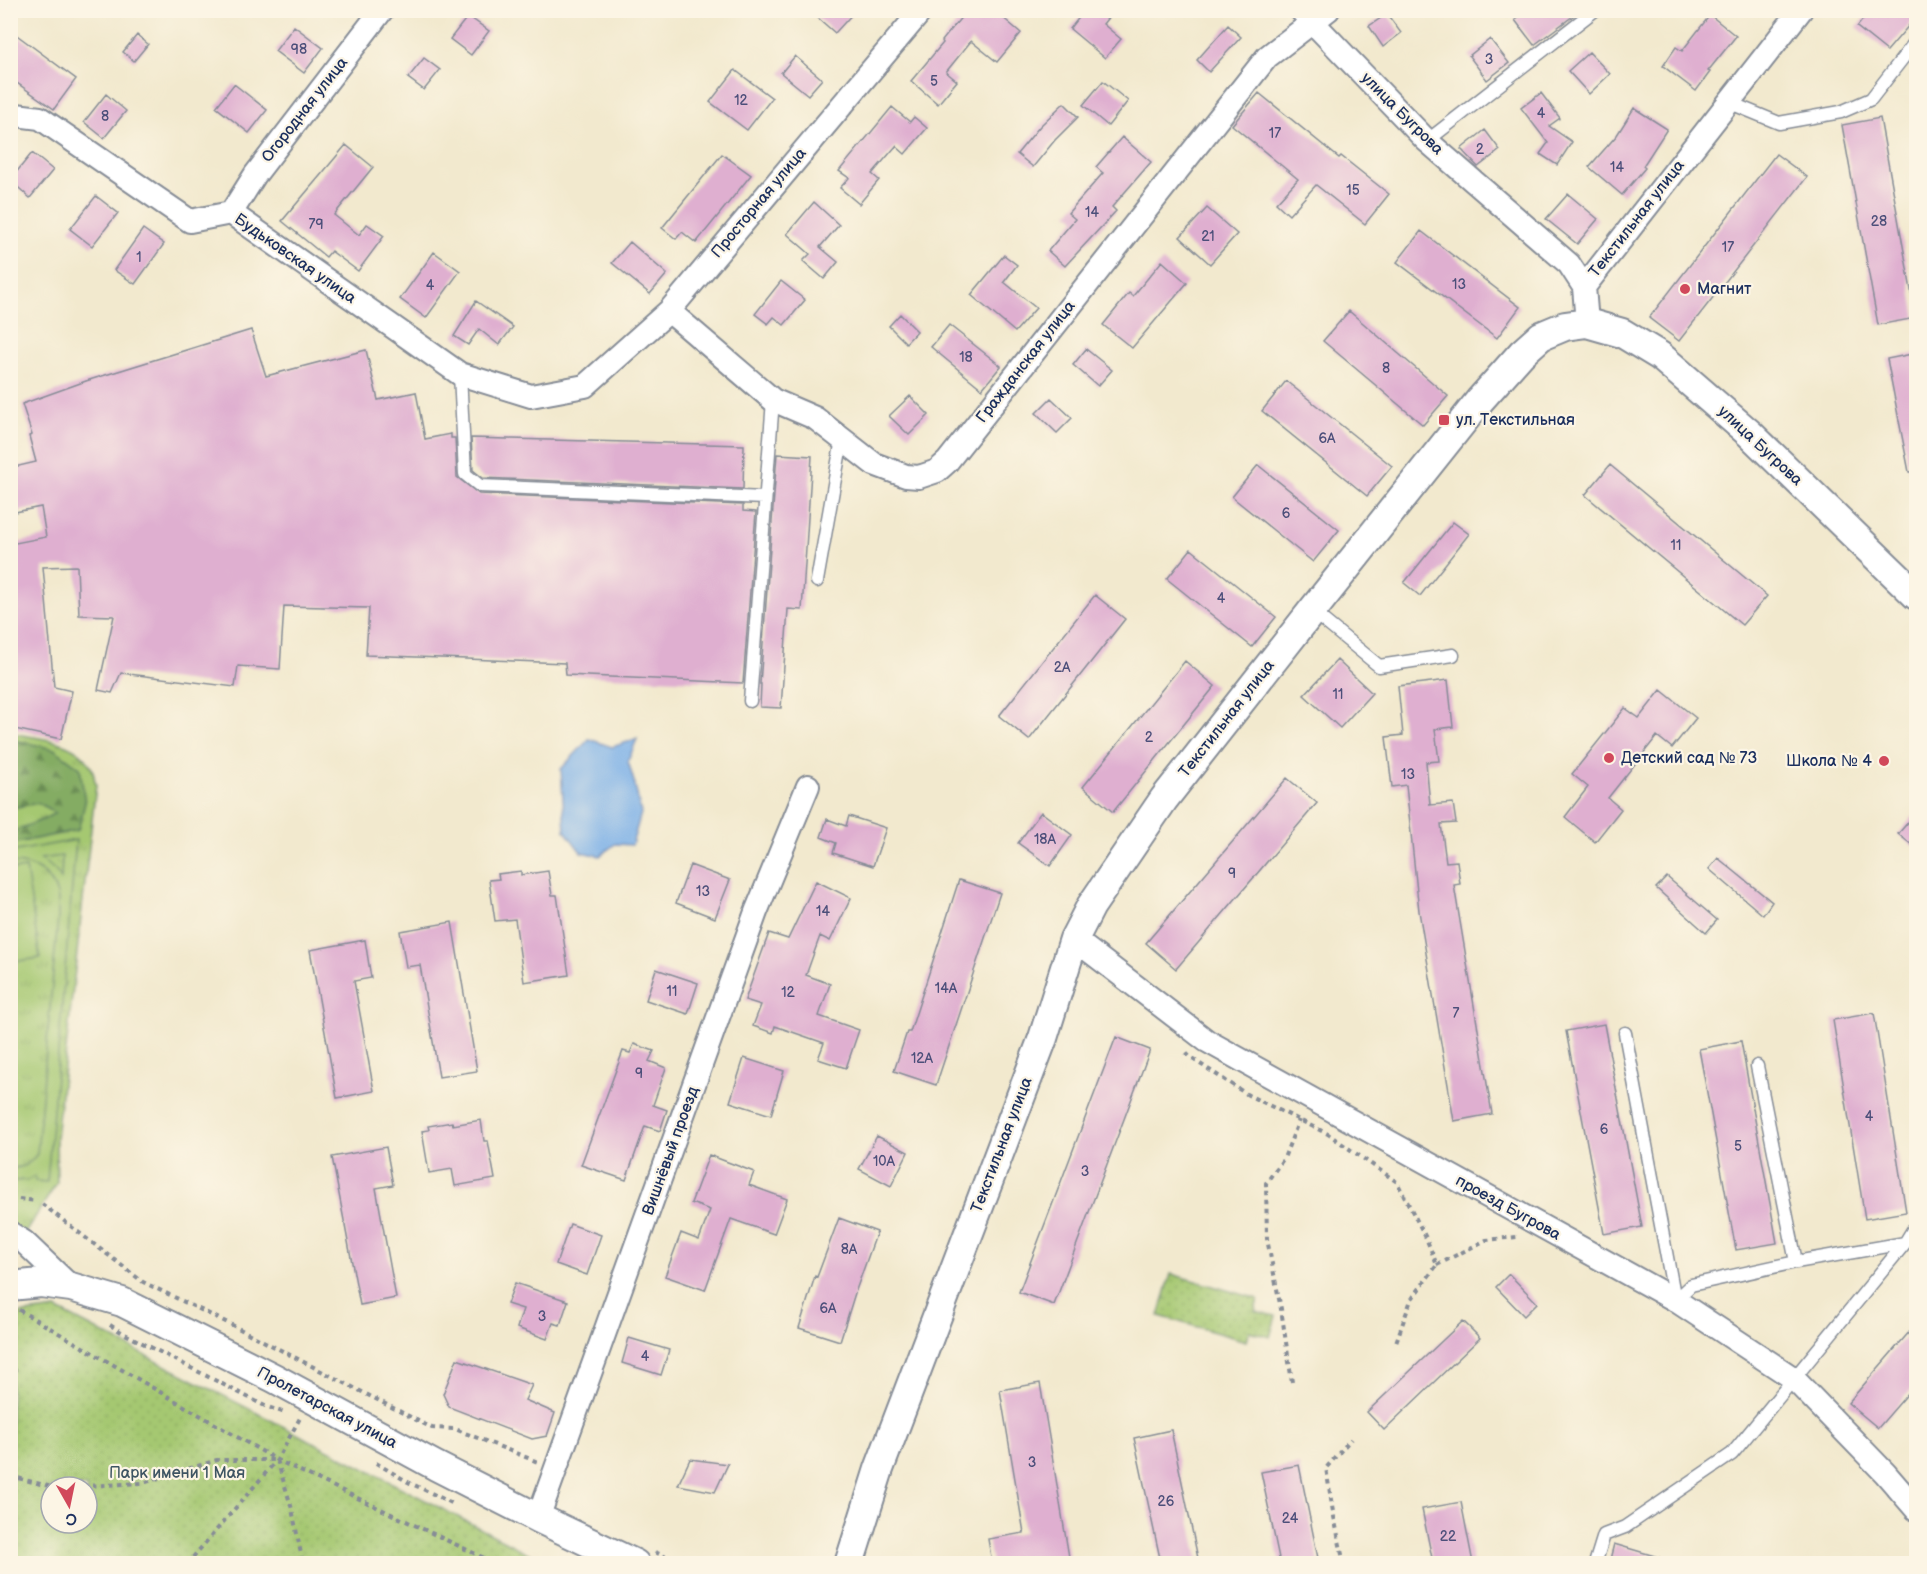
<svg xmlns="http://www.w3.org/2000/svg" width="1927" height="1574" viewBox="0 0 1927 1574" font-family="'Balsamiq Sans',sans-serif">
<defs>
<pattern id="grass-tufts" width="24" height="20" patternUnits="userSpaceOnUse" patternTransform="scale(1.5)"><rect width="24" height="20" fill="#a5c871"/><path d="M3 7l-1-3M5 7V3M7 7l1-3M15 17l-1-3M17 17v-4M19 17l1-3" fill="none" stroke="#8dac64"/></pattern>
<pattern id="forest-firs" width="22" height="20" patternUnits="userSpaceOnUse" patternTransform="scale(1.5)"><rect width="22" height="20" fill="#84ac63"/><path d="M5 1l3.5 6h-7zM16 11l3.5 6h-7z" fill="#6b8c55"/></pattern>
<pattern id="park-dots" width="8" height="8" patternUnits="userSpaceOnUse" patternTransform="scale(1.5)"><rect width="8" height="8" fill="#a5c871"/><path d="M2 2h.1M6 6h.1" fill="none" stroke="#8dac64" stroke-width="1.8" stroke-linecap="round"/></pattern>
</defs>
<rect width="100%" height="100%" fill="#fcf5e5"/>
<filter id="ink" filterUnits="userSpaceOnUse"><feTurbulence type="fractalNoise" baseFrequency=".0167" numOctaves="2"/><feDisplacementMap in="SourceGraphic" scale="12" xChannelSelector="R" yChannelSelector="G"/><feConvolveMatrix kernelMatrix="1 2 1 2 8 2 1 2 1" color-interpolation-filters="sRGB"/></filter>
<filter id="wash" filterUnits="userSpaceOnUse"><feTurbulence type="fractalNoise" baseFrequency=".008" numOctaves="4" result="noise"/><feDisplacementMap in="SourceGraphic" scale="24" xChannelSelector="R" yChannelSelector="G"/><feGaussianBlur stdDeviation="1.35" result="paint"/><feColorMatrix in="noise" values="0 0 0 0 0 0 0 0 0 0 0 0 0 0 0 0 0 1.4 0 .05"/><feComposite in="paint" operator="in"/></filter>
<g filter="url(#wash)">
<rect width="100%" height="100%" fill="#f2e9ce"/>
<!-- grass -->
<path fill="url(#grass-tufts)" stroke="#607c68" stroke-width="1.5" d="M11,733C36,738 78,739 91,767C94,772 94,779 96,785L56,1138L57,1183L11,1255Z"/>
<!-- forest -->
<path fill="url(#forest-firs)" stroke="#506e60" stroke-width="1.5" d="M11,741H19L54,749L80,768L85,803L78,830L11,844V832L44,819L55,813L39,803L11,808V786L15,781L11,769Z"/>
<!-- park -->
<path fill="url(#park-dots)" stroke="#607c68" stroke-width="1.5" fill-rule="evenodd" d="M1171,1274L1258,1299L1255,1311L1276,1316L1270,1337L1249,1331L1246,1341L1159,1316Z
M56,1309L547,1563H11V1315ZM51,1487H87V1523H51Z"/>
<!-- garden -->
<path fill="#a5c871" stroke="#607c68" stroke-width="1.5" fill-rule="evenodd" d="M76,840L47,1182L35,1181V1176L28,1180L13,1181L11,1180V1168C24,1168 29,1164 37,1154L58,918C58,910 59,902 57,894C51,873 30,861 11,864V852ZM62,856L61,879L55,870L40,859Z
M26,868L40,958L11,962V870Z"/>
<!-- water -->
<path fill="#78aee7" stroke="#4a6ea2" stroke-width="1.5" d="M589,739L612,747L637,739L628,761L635,785L641,813L632,845L615,844L600,856L581,852L565,831L561,769Z"/>
<g id="blocks">
<!-- building -->
<path fill="#dfafd0" d="M809,10H856L835,33Z
M967,10H994L1021,33L997,62L971,41L946,72L957,81L938,104L911,81L943,43L942,41Z
M1085,10H1114L1103,24L1121,39L1105,58L1070,29Z
M1527,10H1581L1534,45L1515,20Z
M1870,10H1917V16L1887,51L1857,27Z
M1387,14L1401,33L1383,47L1369,26Z
M1710,15L1736,36L1708,71L1710,72L1696,91L1663,66L1676,47L1682,51Z
M468,16L489,31L471,55L450,39Z
M1228,25L1241,37L1209,72L1197,60Z
M294,26L323,48L304,73L275,51Z
M10,30L76,79L54,109L10,78Z
M137,35L148,44L134,61L123,52Z
M1490,39L1509,63L1487,80L1469,56Z
M1589,52L1610,74L1589,94L1568,71Z
M795,56L822,79L808,95L781,73Z
M424,58L440,70L424,90L408,78Z
M735,70L772,98L747,130L710,102Z
M1103,81L1128,101L1108,126L1083,105Z
M234,84L267,110L249,133L216,107Z
M1259,93L1339,158L1341,156L1389,194L1365,224L1316,185L1289,215L1276,203L1298,179L1232,125Z
M1541,93L1560,118L1549,126L1572,142L1557,165L1540,154L1548,143L1521,108Z
M106,94L126,111L104,138L84,122Z
M1064,103L1078,117L1055,140L1033,167L1017,154L1040,126Z
M892,107L910,122L914,117L927,128L905,154L896,146L872,174L879,180L859,204L840,188L849,178L839,171Z
M1634,108L1667,129L1643,166L1645,168L1622,195L1589,167L1617,135Z
M1880,118L1916,318L1878,325L1842,125Z
M1485,130L1500,150L1478,167L1461,149Z
M1122,137L1151,162L1112,207L1116,211L1065,266L1048,251L1075,219L1068,213L1103,173L1096,167Z
M346,145L373,167L334,215L359,235L367,224L384,236L358,271L331,251L326,257L282,221Z
M32,153L53,170L30,198L10,180Z
M722,154L751,175L696,243L682,232L676,239L662,228Z
M1776,154L1807,177L1679,341L1649,318Z
M1568,194L1598,219L1577,244L1546,219Z
M96,196L118,213L92,246L70,229Z
M814,202L839,225L820,247L838,262L824,279L803,261L810,254L787,234Z
M1207,208L1237,234L1210,264L1180,237Z
M143,229L164,244L135,284L114,270Z
M1421,231L1520,307L1497,338L1397,262Z
M630,242L667,274L650,294L612,263Z
M434,252L460,271L426,318L400,299Z
M1004,255L1017,265L1004,282L1036,308L1015,332L971,295Z
M1162,261L1187,283L1132,348L1103,325L1129,293L1133,296Z
M781,281L805,300L784,325L774,317L768,324L755,314Z
M476,301L513,327L499,345L479,329L468,345L454,336Z
M1349,311L1448,396L1423,425L1323,341Z
M900,314L917,331L906,343L889,326Z
M949,325L1001,366L982,389L931,347Z
M251,330L266,376L366,350L378,400L416,392L425,439L451,434V438H455L457,477L479,494L743,505V511L756,512L743,683L566,675L565,663L366,655L369,608L284,606L280,669L238,666L235,687L121,673L112,693L98,690L114,616L79,615L77,566L43,567L54,687L72,691L61,739L10,728V544L46,537L41,507L10,513V468L36,462L29,436L32,435L22,404L86,381Z
M1086,349L1112,370L1098,386L1073,365Z
M1917,353V472H1909L1887,359Z
M1286,381L1392,466L1367,496L1262,411Z
M910,396L929,415L909,435L889,416Z
M1051,398L1072,418L1057,433L1036,413Z
M471,438L744,445L743,489L483,478L473,470Z
M777,454L812,456L802,610L788,609L781,708L760,707L761,684H760Z
M1258,465L1339,530L1313,562L1232,497Z
M1610,465L1767,596L1742,625L1585,495Z
M1453,522L1469,534L1420,596L1404,583Z
M1191,549L1276,617L1252,647L1167,579Z
M1095,595L1125,619L1029,740L999,716Z
M1337,660L1372,693L1340,728L1304,695Z
M1185,661L1215,686L1113,812L1083,787Z
M1448,680L1453,727L1435,729L1439,761L1426,762L1430,805L1453,803L1456,823L1441,824L1446,862L1457,861L1460,884L1454,885L1492,1114L1454,1121L1419,911L1406,785L1392,787L1386,737L1403,735L1398,686Z
M1661,690L1696,718L1672,748L1657,736L1608,798L1621,809L1595,842L1565,817L1588,787L1572,774L1625,708L1639,718Z
M1287,778L1317,803L1176,969L1146,943Z
M1041,812L1072,835L1050,866L1018,843Z
M1917,812V849L1898,834Z
M849,816L886,828L873,866L833,853L836,843L821,837L827,819L846,826Z
M1718,858L1772,902L1763,915L1709,869Z
M690,865L730,880L715,918L676,903Z
M521,871V875L548,871L552,895H557L569,975L524,982L515,919L495,921L489,880L499,879L498,874Z
M1667,877L1717,920L1706,933L1656,888Z
M959,880L1000,893L936,1085L894,1071L907,1032H910Z
M816,881L851,898L830,941L820,936L806,975L830,984L819,1016L859,1030L846,1068L818,1059L824,1043L775,1026L773,1033L753,1026L761,1005L745,1000L769,933L788,939Z
M452,922L477,1071L439,1077L420,965L406,967L400,931Z
M365,940L371,978L354,981L374,1091L337,1098L310,950Z
M656,969L698,983L688,1014L646,1000Z
M1874,1013L1906,1212L1865,1219L1833,1020Z
M1604,1024L1642,1227L1604,1234L1566,1031Z
M1116,1037L1150,1050L1054,1305L1019,1292Z
M1741,1041L1777,1243L1736,1250L1699,1049Z
M634,1044L654,1051L649,1061L666,1068L653,1105L667,1110L660,1131L645,1126L626,1180L581,1165L623,1051L630,1053Z
M744,1058L784,1071L771,1115L730,1102Z
M481,1120L484,1141H488L495,1179L455,1186L452,1169L429,1173L422,1131L429,1130L428,1126L452,1122L453,1125Z
M877,1136L908,1152L891,1186L859,1169Z
M386,1147L393,1185L376,1188L396,1298L360,1305L332,1157Z
M709,1155L754,1172L749,1185L787,1199L774,1234L731,1219L705,1290L665,1276L681,1233L699,1240L710,1210L691,1203Z
M839,1218L877,1232L855,1293L840,1341L799,1328L815,1276L817,1277Z
M570,1224L601,1235L587,1275L556,1264Z
M1509,1274L1537,1303L1524,1316L1496,1287Z
M515,1283L568,1301L560,1325L553,1323L547,1339L517,1328L523,1309L507,1304Z
M1463,1321L1480,1338L1384,1430L1367,1412Z
M1917,1323V1383L1878,1428L1848,1403Z
M629,1338L669,1350L661,1375L622,1363Z
M457,1359L532,1385L525,1400L555,1413L547,1436L532,1439L449,1407L443,1394Z
M1040,1383L1070,1563H992L988,1539L1024,1533L1000,1390Z
M1171,1430L1199,1563H1161L1134,1438Z
M690,1459L728,1464L715,1492L678,1485Z
M1299,1465L1319,1563H1280L1261,1472Z
M1461,1502L1473,1563H1433L1422,1509Z
M1614,1544L1665,1559L1664,1563H1609Z"/>
</g>
</g>
<g filter="url(#ink)">
<use href="#blocks" fill-opacity="0" stroke="#868c96" stroke-width="1.5"/>
<g fill="none" stroke-linecap="round" stroke-linejoin="round">
<defs>
<path id="service" d="M1728,102L1779,123L1841,112L1871,99L1916,41
M1427,141L1595,10
M460,374L465,474L480,486L765,498
M817,581L842,439
M1312,611L1379,666L1453,655
M750,701L773,400
M1625,1033L1675,1300
M1757,1066L1796,1262
M1675,1300L1691,1285L1796,1262L1905,1243
M1595,1564L1604,1535L1625,1527L1732,1454L1905,1243L1916,1225"/>
<path id="minor" d="M1301,10L1427,141L1569,264L1584,287
M10,116L16,115L40,118L190,221L231,213L460,374L531,396L585,386L669,311L922,10
M231,213L255,175L382,10
M669,311L773,400L815,418L874,464L906,476L919,477L937,471L947,462L1267,57L1328,10
M1587,323L1584,287L1801,10
M1074,939L1207,1041L1675,1300L1793,1378L1885,1473L1916,1509
M10,1233L24,1242L71,1287
M538,1518L756,912L808,786"/>
<path id="tertiary" d="M10,1286L41,1283L71,1287L122,1302L274,1378L436,1466L538,1518L635,1564
M849,1564L879,1469L1043,1038L1074,939L1091,906L1164,799L1312,611L1480,400L1522,353L1541,336L1565,326L1587,323L1622,333L1660,356L1750,434L1916,595"/>
</defs>
<!-- service casing -->
<use href="#service" stroke="#868c96" stroke-width="15"/>
<!-- minor casing -->
<use href="#minor" stroke="#868c96" stroke-width="26"/>
<!-- tertiary casing -->
<use href="#tertiary" stroke="#868c96" stroke-width="32"/>
<!-- path -->
<path stroke="#868c96" stroke-width="4" stroke-dasharray="4.5 4.5" stroke-linecap="butt" d="M1186,1053L1191,1058L1248,1095L1328,1134L1397,1182L1426,1238L1437,1265L1411,1300L1395,1345
M10,1198L36,1201
M42,1204L143,1282L232,1325L432,1428L455,1429L538,1462
M1437,1265L1486,1240L1517,1237
M19,1310L277,1460L497,1564
M110,1325L123,1333L265,1406L285,1413
M10,1360L15,1370L10,1382
M1292,1382L1281,1309L1267,1239L1266,1183L1284,1158L1299,1120
M376,1463L408,1482L454,1504
M10,1476L52,1487
M65,1487L143,1483L217,1460H277L292,1509L303,1564
M655,1552L682,1564
M187,1564L277,1460L300,1418
M1344,1564L1333,1512L1326,1468L1351,1439"/>
<!-- service -->
<use href="#service" stroke="#fff" stroke-width="12"/>
<!-- minor -->
<use href="#minor" stroke="#fff" stroke-width="22"/>
<!-- tertiary -->
<use href="#tertiary" stroke="#fff" stroke-width="28"/>
</g>
</g>
<!-- markers -->
<g fill="#d1495b" stroke="#fcf5e5" stroke-width="2">
<circle cx="1685" cy="289" r="6"/>
<rect x="1438" y="414" width="12" height="12" rx="3"/>
<circle cx="1609" cy="758" r="6"/>
<circle cx="1884" cy="761" r="6"/>
</g>
<g text-anchor="middle" dominant-baseline="central" stroke-width="4.5" stroke-linejoin="round" paint-order="stroke">
<!-- number labels -->
<g font-size="14" fill="#4c4f7a">
<text x="299" y="49">98</text>
<text x="1489" y="59">3</text>
<text x="934" y="81">5</text>
<text x="741" y="100">12</text>
<text x="1541" y="113">4</text>
<text x="105" y="116">8</text>
<text x="1275" y="133">17</text>
<text x="1480" y="149">2</text>
<text x="1617" y="167">14</text>
<text x="1353" y="190">15</text>
<text x="1092" y="212">14</text>
<text x="1879" y="221">28</text>
<text x="316" y="224">79</text>
<text x="1208" y="236">21</text>
<text x="1728" y="247">17</text>
<text x="139" y="257">1</text>
<text x="1459" y="284">13</text>
<text x="430" y="285">4</text>
<text x="966" y="357">18</text>
<text x="1386" y="368">8</text>
<text x="1327" y="438">6А</text>
<text x="1286" y="513">6</text>
<text x="1676" y="545">11</text>
<text x="1221" y="598">4</text>
<text x="1062" y="667">2А</text>
<text x="1338" y="694">11</text>
<text x="1149" y="737">2</text>
<text x="1408" y="774">13</text>
<text x="1045" y="839">18А</text>
<text x="1232" y="873">9</text>
<text x="703" y="891">13</text>
<text x="823" y="911">14</text>
<text x="946" y="988">14А</text>
<text x="672" y="991">11</text>
<text x="788" y="992">12</text>
<text x="1456" y="1013">7</text>
<text x="922" y="1058">12А</text>
<text x="639" y="1073">9</text>
<text x="1869" y="1116">4</text>
<text x="1604" y="1129">6</text>
<text x="1738" y="1146">5</text>
<text x="884" y="1161">10А</text>
<text x="1085" y="1171">3</text>
<text x="849" y="1249">8А</text>
<text x="828" y="1308">6А</text>
<text x="542" y="1316">3</text>
<text x="645" y="1356">4</text>
<text x="1032" y="1462">3</text>
<text x="1166" y="1501">26</text>
<text x="1290" y="1518">24</text>
<text x="1448" y="1536">22</text>
</g>
<!-- street labels -->
<g font-size="16" fill="#1b2f5e" stroke="#fcf5e5">
<text transform="translate(305 110) rotate(-52)">Огородная улица</text>
<text transform="translate(1402 114) rotate(45)">улица Бугрова</text>
<text transform="translate(759 203) rotate(-50)">Просторная улица</text>
<text transform="translate(1637 219) rotate(-52)">Текстильная улица</text>
<text transform="translate(295 259) rotate(35)">Будьковская улица</text>
<text transform="translate(1026 362) rotate(-52)">Гражданская улица</text>
<text transform="translate(1760 446) rotate(43)">улица Бугрова</text>
<text transform="translate(1227 719) rotate(-52)">Текстильная улица</text>
<text transform="translate(1002 1145) rotate(-69)">Текстильная улица</text>
<text transform="translate(671 1151) rotate(-70)">Вишнёвый проезд</text>
<text transform="translate(1508 1208) rotate(29)">проезд Бугрова</text>
<text transform="translate(327 1408) rotate(28)">Пролетарская улица</text>
</g>
<!-- poi labels -->
<g font-size="16" fill="#1b2f5e" stroke="#fcf5e5" text-anchor="start">
<text x="1697" y="289">Магнит</text>
<text x="1456" y="420">ул. Текстильная</text>
<text x="1621" y="758">Детский сад № 73</text>
<text x="1872" y="761" text-anchor="end">Школа № 4</text>
</g>
<!-- park labels -->
<g font-size="16" fill="#3e5563" stroke="#fcf5e5">
<text x="177" y="1473">Парк имени 1 Мая</text>
</g>
</g>
<!-- margin -->
<rect width="1927" height="1574" fill="none" stroke="#fcf5e5" stroke-width="36"/>
<!-- north arrow -->
<g transform="translate(69 1505) rotate(171)"><circle r="28" fill="#fcf5e5" stroke="#a2a6af" stroke-width="1.5"/>
<path d="M0-4.5L10 22L0 15L-10 22Z" fill="#d1495b"/>
<text y="-9" font-size="16" font-weight="bold" text-anchor="middle" fill="#1b2f5e">С</text>
</g>
</svg>
